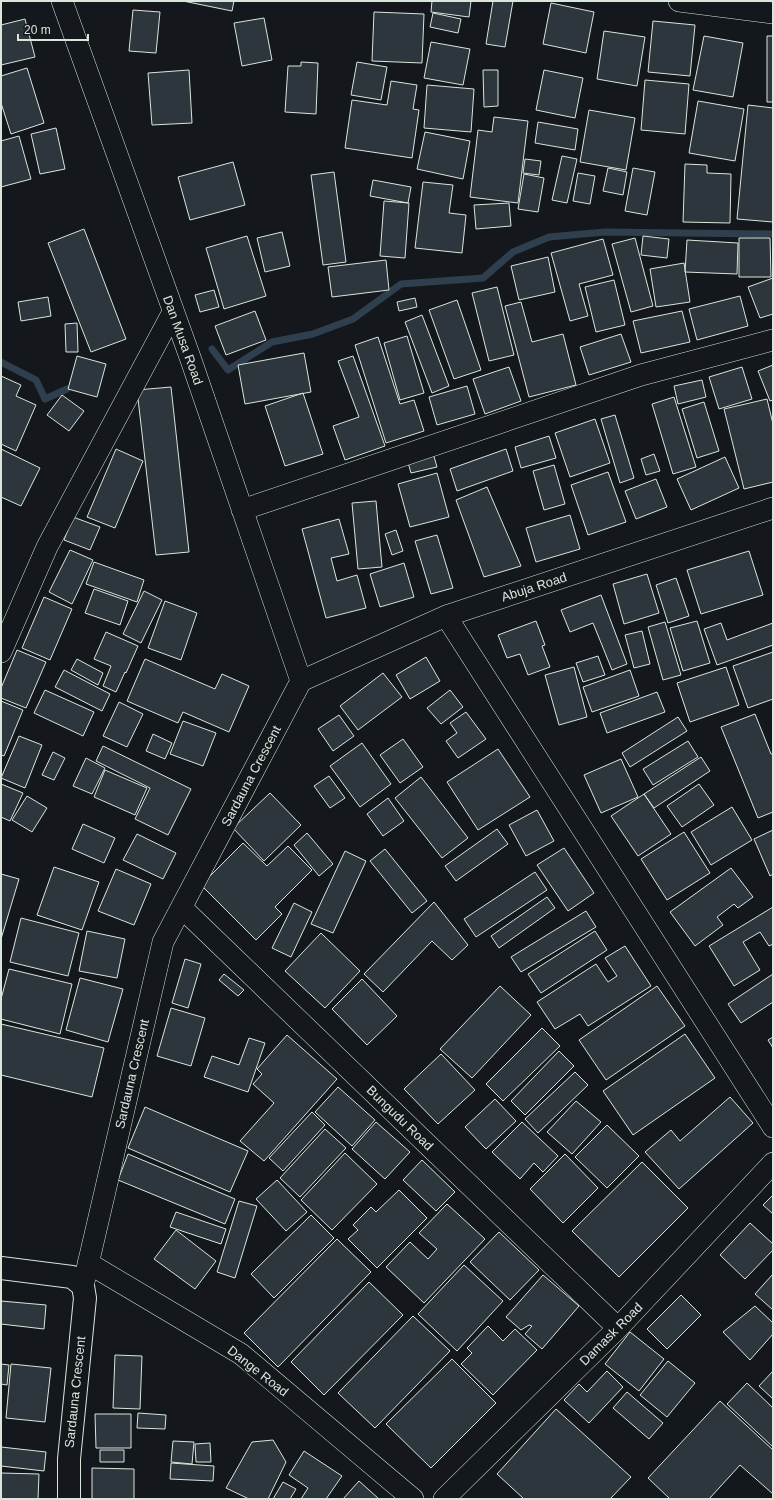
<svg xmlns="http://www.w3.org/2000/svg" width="774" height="1500" viewBox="0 0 774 1500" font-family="Helvetica,sans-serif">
<rect width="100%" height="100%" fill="#14181c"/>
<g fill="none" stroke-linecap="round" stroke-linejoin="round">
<!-- stream -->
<path stroke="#2f3f4d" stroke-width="7" d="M212,349L228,370L272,342L313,334L353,319L401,284L483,278L513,252L549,237L605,232L773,234
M1,362L36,380L45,399L67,389"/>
</g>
<!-- building -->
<path fill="#2c363c" stroke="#d8e6dc" d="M183,1H234L232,11Z
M432,1H471L469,17L431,12Z
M493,1H513L505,47L486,44Z
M551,3L594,12L586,53L543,44Z
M133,10L160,12L156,53L129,51Z
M374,12L424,14L422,63L372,61Z
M433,13L461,19L458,33L430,27Z
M264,18L272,60L242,66L234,23Z
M25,19L35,57L1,65V25Z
M653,21L695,25L690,76L648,72Z
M604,31L645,37L637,86L597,79Z
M704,36L743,43L733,97L693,90Z
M767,36H773V102H767Z
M431,42L470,49L463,85L424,78Z
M301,62L318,63L316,114L285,112L288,66H301Z
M357,62L387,67L381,100L351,95Z
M27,68L44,123L11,134L1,103V76Z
M189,70L192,123L152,125L148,73Z
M483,70H498V106L484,107Z
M544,70L583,78L575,118L536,110Z
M645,80L689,84L685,134L641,130Z
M391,81L417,85L413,109L419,110L412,158L345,148L352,100L387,105Z
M427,85L474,89L471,132L424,128Z
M698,101L744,109L735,161L689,153Z
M748,105L773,108V222L737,219Z
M589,110L635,118L626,170L580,162Z
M494,117L528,121L518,203L470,197L478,130L492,132Z
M538,122L578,129L575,150L535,143Z
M56,128L65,169L40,174L31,134Z
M425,132L470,141L463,179L417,169Z
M19,136L31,179L1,187V141Z
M562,156L577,159L567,203L552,200Z
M525,159L541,161L539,175L523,173Z
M233,162L245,205L190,220L178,177Z
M685,164L707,165V173L731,174L730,223L683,222Z
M608,168L627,172L623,195L603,191Z
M633,168L655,172L647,215L625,211Z
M334,172L346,262L323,265L311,175Z
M578,173L595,176L590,204L573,201Z
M524,174L544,178L538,212L518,209Z
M373,180L411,187L408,203L370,196Z
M423,182L453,185L449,213L466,215L462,253L415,248Z
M384,201L409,203L405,258L380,256Z
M509,203L511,226L476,229L474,205Z
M84,229L126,339L91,352L48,243Z
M282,232L290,266L265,272L257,238Z
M247,236L266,296L224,309L206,248Z
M643,236L669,239L667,258L641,255Z
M635,238L653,306L631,312L612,244Z
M739,238H770L771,277H739Z
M603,239L613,275L579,284L588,316L570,321L551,253Z
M687,240L738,243L737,274L685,272Z
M548,257L555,292L519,300L511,266Z
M386,260L389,290L332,297L328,267Z
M684,263L690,302L656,307L650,269Z
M773,278V314L760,318L748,287Z
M614,280L625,325L596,332L585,287Z
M497,287L514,355L489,361L472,293Z
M214,290L219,307L200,312L195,295Z
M740,296L748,326L697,340L689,309Z
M48,297L51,316L21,321L18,302Z
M415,298L417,307L399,311L397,302Z
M457,300L481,370L454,379L429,310Z
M521,302L532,342L563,334L576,385L529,397L505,306Z
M255,311L266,340L226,355L215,326Z
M682,311L690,342L641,353L633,321Z
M422,315L449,386L432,393L405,322Z
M77,323L78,352H66L65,324Z
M621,334L631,362L589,375L580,347Z
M407,336L424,393L400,400L384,343Z
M378,337L400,404L414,400L424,431L386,443L355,345Z
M304,353L311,392L245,404L238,365Z
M77,356L106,364L97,397L68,389Z
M353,356L385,446L345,460L333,426L359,417L338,361Z
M773,365V400L770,401L758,371Z
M509,367L521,401L485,414L473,379Z
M742,367L752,399L719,409L709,377Z
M1,376L21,385L16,396L36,405L16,451L1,444Z
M702,380L706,397L678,404L674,386Z
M467,386L475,414L437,425L429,397Z
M171,387L189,552L156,555L137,390Z
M303,393L323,454L285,466L265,406Z
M62,395L84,411L69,431L47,415Z
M674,397L696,467L673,474L652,404Z
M767,399L773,424V482L744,489L724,409Z
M704,402L719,451L697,458L682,409Z
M615,415L634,478L620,483L601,419Z
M595,419L610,463L570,477L555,433Z
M549,436L556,458L521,468L515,447Z
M1,449L40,468L21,506L1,497Z
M116,449L143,461L115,528L87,517Z
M506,449L513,471L457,491L450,469Z
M433,453L437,467L411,473L407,459Z
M654,454L660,471L646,475L641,459Z
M725,457L739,488L691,510L677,479Z
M554,465L565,504L544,510L533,471Z
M608,472L626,522L588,535L571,485Z
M437,473L449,517L410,527L398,484Z
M656,479L667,507L636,519L625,491Z
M487,487L521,566L484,577L456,500Z
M376,501L382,567L358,569L352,503Z
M570,515L580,549L536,562L526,528Z
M73,517L100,527L90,550L64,540Z
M339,519L349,554L331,558L337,581L357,575L366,608L326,618L302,529Z
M396,530L403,551L392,555L385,534Z
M437,535L453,588L431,594L415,541Z
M70,550L93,560L72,604L49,592Z
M749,551L763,595L701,614L687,570Z
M94,562L144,580L137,602L86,584Z
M404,563L414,597L380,607L370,574Z
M647,574L659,613L624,624L613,584Z
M676,578L689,616L668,623L656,585Z
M94,589L128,601L120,625L85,613Z
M144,591L162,600L141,643L123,634Z
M601,595L627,664L612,670L593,623L570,632L561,610Z
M44,597L72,609L50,660L22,648Z
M165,601L197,613L181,660L148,648Z
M536,621L545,645L542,646L550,667L528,675L520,654L507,658L498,635Z
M697,621L710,663L683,671L670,628Z
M665,622L681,675L663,680L648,627Z
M721,623L727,640L773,623V645L717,665L704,629Z
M642,631L650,664L634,668L625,635Z
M106,632L138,646L126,673L125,672L116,692L103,686L111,666L94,659Z
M17,650L46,662L26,708L1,698V688Z
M773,652V699L748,708L733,666Z
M598,656L605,675L583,682L576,663Z
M426,657L440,681L410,699L396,675Z
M77,659L103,673L98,685L71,670Z
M145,659L215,689L222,674L249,686L229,732L183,712L178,723L127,701Z
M574,667L587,717L559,725L545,675Z
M726,667L739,705L690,722L677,683Z
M64,670L110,694L102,711L55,687Z
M630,670L639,696L592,712L583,687Z
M383,673L402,697L358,730L340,706Z
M45,690L94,712L83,736L34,713Z
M450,690L463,707L441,724L427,708Z
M657,692L665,712L607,733L600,713Z
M1,701L23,710L4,756L1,755Z
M119,702L143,714L127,747L103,736Z
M466,712L486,739L458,758L446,741L457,733L450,723Z
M755,714L771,754H773V812L758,818L721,727Z
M339,715L354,736L333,751L318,729Z
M678,717L687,731L630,767L622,753Z
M183,721L216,733L203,766L170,754Z
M153,734L172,743L165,759L146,751Z
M19,736L42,745L25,788L1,778Z
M403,739L423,767L400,783L380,755Z
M688,741L698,757L653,785L643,769Z
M362,743L391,784L360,807L330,766Z
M103,746L191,789L168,835L135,819L150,788L96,761Z
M498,749L530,797L478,830L447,782Z
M53,752L65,758L54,780L42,775Z
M701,757L710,771L654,808L644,794Z
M86,758L105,768L92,794L73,786Z
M621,759L638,797L601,813L584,775Z
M105,770L147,788L135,815L94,797Z
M329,776L345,798L330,808L314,786Z
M421,777L468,838L442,858L395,798Z
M1,784L23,793L10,821L1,817Z
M699,784L714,805L682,827L667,806Z
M270,793L301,825L264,861L233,828Z
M644,794L671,834L638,856L611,816Z
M27,796L47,808L32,832L12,820Z
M388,798L404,821L383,836L367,814Z
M732,807L752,840L711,865L691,832Z
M537,810L554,841L526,856L509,825Z
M83,824L115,838L104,863L72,849Z
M497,829L508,844L456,881L445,866Z
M773,830V874L770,876L754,839Z
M684,832L710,873L667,900L641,859Z
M307,833L333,864L319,876L294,845Z
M137,834L176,853L163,879L123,860Z
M243,843L267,866L288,846L312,870L275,907L282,914L256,940L201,885Z
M564,848L594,893L568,911L537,865Z
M385,849L427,901L412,913L370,861Z
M345,851L366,861L333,933L311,924Z
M54,867L99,882L82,930L37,915Z
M731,868L753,897L738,908L734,904L717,917L723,925L695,946L670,912Z
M116,869L151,884L134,925L98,911Z
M535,872L547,890L476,937L464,919Z
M1,874L19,879L1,939Z
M547,897L555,908L499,948L491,936Z
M434,902L468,945L452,960L432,941L383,992L364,974Z
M294,903L312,912L291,957L272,948Z
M773,907V944L769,946L760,932L743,942L760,970L734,986L709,946Z
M586,911L596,927L521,972L511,957Z
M21,918L79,933L68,976L10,962Z
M87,931L125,939L117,978L79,971Z
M595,931L607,950L541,993L528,974Z
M321,933L360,971L325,1008L285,971Z
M625,946L651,986L588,1026L580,1014L555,1029L537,1002L596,964L608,982L617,976L605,958Z
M185,959L201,964L188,1008L172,1003Z
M9,969L72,984L60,1034L1,1019V999Z
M224,974L244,990L238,996L219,980Z
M773,974V1002L741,1023L728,1004Z
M80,978L123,989L108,1042L66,1030Z
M362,979L397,1016L367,1045L332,1009Z
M500,986L531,1015L472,1078L440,1049Z
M657,986L685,1026L606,1080L579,1040Z
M171,1008L205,1018L191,1066L157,1056Z
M1,1024L104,1048L92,1097L1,1075Z
M542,1028L560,1046L503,1101L486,1084Z
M685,1034L715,1078L633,1135L603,1091Z
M287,1035L337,1079L264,1161L240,1141L274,1103L253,1084L262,1074L257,1069Z
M773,1037V1048L768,1040Z
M249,1038L265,1043L248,1092L204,1077L212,1056L239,1065Z
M559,1051L574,1066L525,1115L511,1101Z
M441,1054L475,1090L438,1124L404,1089Z
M575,1072L588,1085L538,1133L525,1119Z
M338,1087L375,1120L352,1146L315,1112Z
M730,1097L753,1123L679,1189L645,1152L671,1130L680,1141Z
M495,1099L516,1121L486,1149L465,1127Z
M576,1101L601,1122L572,1154L547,1132Z
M145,1107L248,1151L230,1192L128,1148Z
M312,1112L325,1125L283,1171L269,1158Z
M376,1122L410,1152L385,1179L352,1149Z
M522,1122L558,1156L543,1172L534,1163L520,1179L492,1152Z
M607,1125L639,1156L607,1188L575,1157Z
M325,1129L346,1148L300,1197L280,1178Z
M345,1153L377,1184L332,1230L301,1200Z
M128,1154L235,1199L225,1224L118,1180Z
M565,1154L598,1188L563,1223L530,1189Z
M422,1160L455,1192L436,1211L403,1180Z
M642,1162L688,1208L619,1277L572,1231Z
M277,1180L307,1212L286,1231L256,1199Z
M399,1190L427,1218L377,1268L348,1239L358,1230L353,1225L371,1207L376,1212Z
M773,1195V1214L763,1205Z
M239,1201L257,1206L235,1278L217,1272Z
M447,1204L485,1239L424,1303L386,1267L410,1242L428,1259L437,1249L419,1233Z
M176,1212L226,1229L221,1244L170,1227Z
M311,1215L334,1238L274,1298L251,1274Z
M750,1223L773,1244V1250L745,1279L720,1255Z
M176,1230L216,1261L195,1289L154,1259Z
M499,1232L539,1270L510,1300L470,1262Z
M337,1239L371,1272L278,1367L244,1333Z
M464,1265L503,1301L457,1351L418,1314Z
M773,1274V1310L755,1294Z
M543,1275L579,1306L542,1349L525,1334L532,1326L529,1325L521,1330L506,1317Z
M369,1282L403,1315L324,1395L291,1362Z
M681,1295L701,1315L667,1349L647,1329Z
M1,1301L46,1305L44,1329L1,1324Z
M755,1306L773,1323V1334L750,1360L723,1332Z
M413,1316L450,1351L375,1428L338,1393Z
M488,1326L503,1341L515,1329L537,1350L493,1395L461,1364L472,1353L467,1348Z
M630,1332L664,1359L639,1391L605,1364Z
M115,1355L142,1356L140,1409L113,1408Z
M452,1359L496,1403L431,1468L386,1424Z
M668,1361L695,1383L667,1417L640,1395Z
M1,1364L9,1365L7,1385L1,1384Z
M11,1364L51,1368L45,1422L6,1418Z
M607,1371L623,1387L589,1423L564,1400L579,1384L587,1392Z
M773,1371V1399L759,1386Z
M747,1383L773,1408V1447L727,1404Z
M627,1392L663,1423L649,1439L613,1408Z
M720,1401L773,1450V1494L740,1465L709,1499H670L648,1478Z
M556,1409L631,1477L610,1499H524L497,1474Z
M138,1413L166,1415L165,1429L137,1428Z
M95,1414H131V1448H96Z
M273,1440L286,1462L268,1499H249L226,1488L252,1442Z
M173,1441L194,1442L192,1464L171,1462Z
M210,1443L211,1462H196L195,1444Z
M1,1447L46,1452L44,1471L1,1466Z
M100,1450H124V1462H100Z
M304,1451L342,1476L326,1499H301L308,1488L289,1475Z
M171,1463L214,1466L213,1481L170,1479Z
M92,1468L134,1469V1499H92Z
M1,1473L39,1474L38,1499H1Z
M359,1481L379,1499H343Z
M283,1482L296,1489L290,1499H273Z"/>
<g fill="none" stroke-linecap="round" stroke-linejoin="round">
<defs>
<path id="street" d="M62,1L191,360L301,681
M679,1L773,13
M242,510L641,375L773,340
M446,616L773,1127
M1,652L47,547L173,312
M301,681L446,616L773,508
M182,908L618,1328
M88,1263L241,1354L413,1499
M83,1286L163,942L301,681
M444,1499L618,1328L773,1163"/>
<path id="secondary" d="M1,1268L72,1277L83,1286L85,1298L69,1459V1499"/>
</defs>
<!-- street casing -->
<use href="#street" stroke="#d8e6dc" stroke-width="22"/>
<!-- secondary casing -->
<use href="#secondary" stroke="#d8e6dc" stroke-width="24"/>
<!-- street -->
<use href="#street" stroke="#14181c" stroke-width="21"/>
<!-- secondary -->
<use href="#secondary" stroke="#14181c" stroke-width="22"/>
</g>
<g text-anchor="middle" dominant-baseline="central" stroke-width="3" stroke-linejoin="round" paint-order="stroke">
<!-- street labels -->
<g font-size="13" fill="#d8e6dc" stroke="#14181c">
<text transform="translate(183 340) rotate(70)">Dan Musa Road</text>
<text transform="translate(534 587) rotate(-18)">Abuja Road</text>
<text transform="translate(251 776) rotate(-62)">Sardauna Crescent</text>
<text transform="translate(132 1074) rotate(-77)">Sardauna Crescent</text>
<text transform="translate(400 1118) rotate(44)">Bungudu Road</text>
<text transform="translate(611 1334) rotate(-45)">Damask Road</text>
<text transform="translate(258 1371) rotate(38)">Dange Road</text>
<text transform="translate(75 1392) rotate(-84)">Sardauna Crescent</text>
</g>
</g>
<!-- border -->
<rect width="774" height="1500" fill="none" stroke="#d8e6dc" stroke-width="4"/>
<!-- scale -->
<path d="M18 34v6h70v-6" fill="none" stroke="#d8e6dc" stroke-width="2"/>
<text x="24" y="34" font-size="12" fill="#d8e6dc" stroke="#14181c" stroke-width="3" paint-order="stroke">20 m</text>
</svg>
